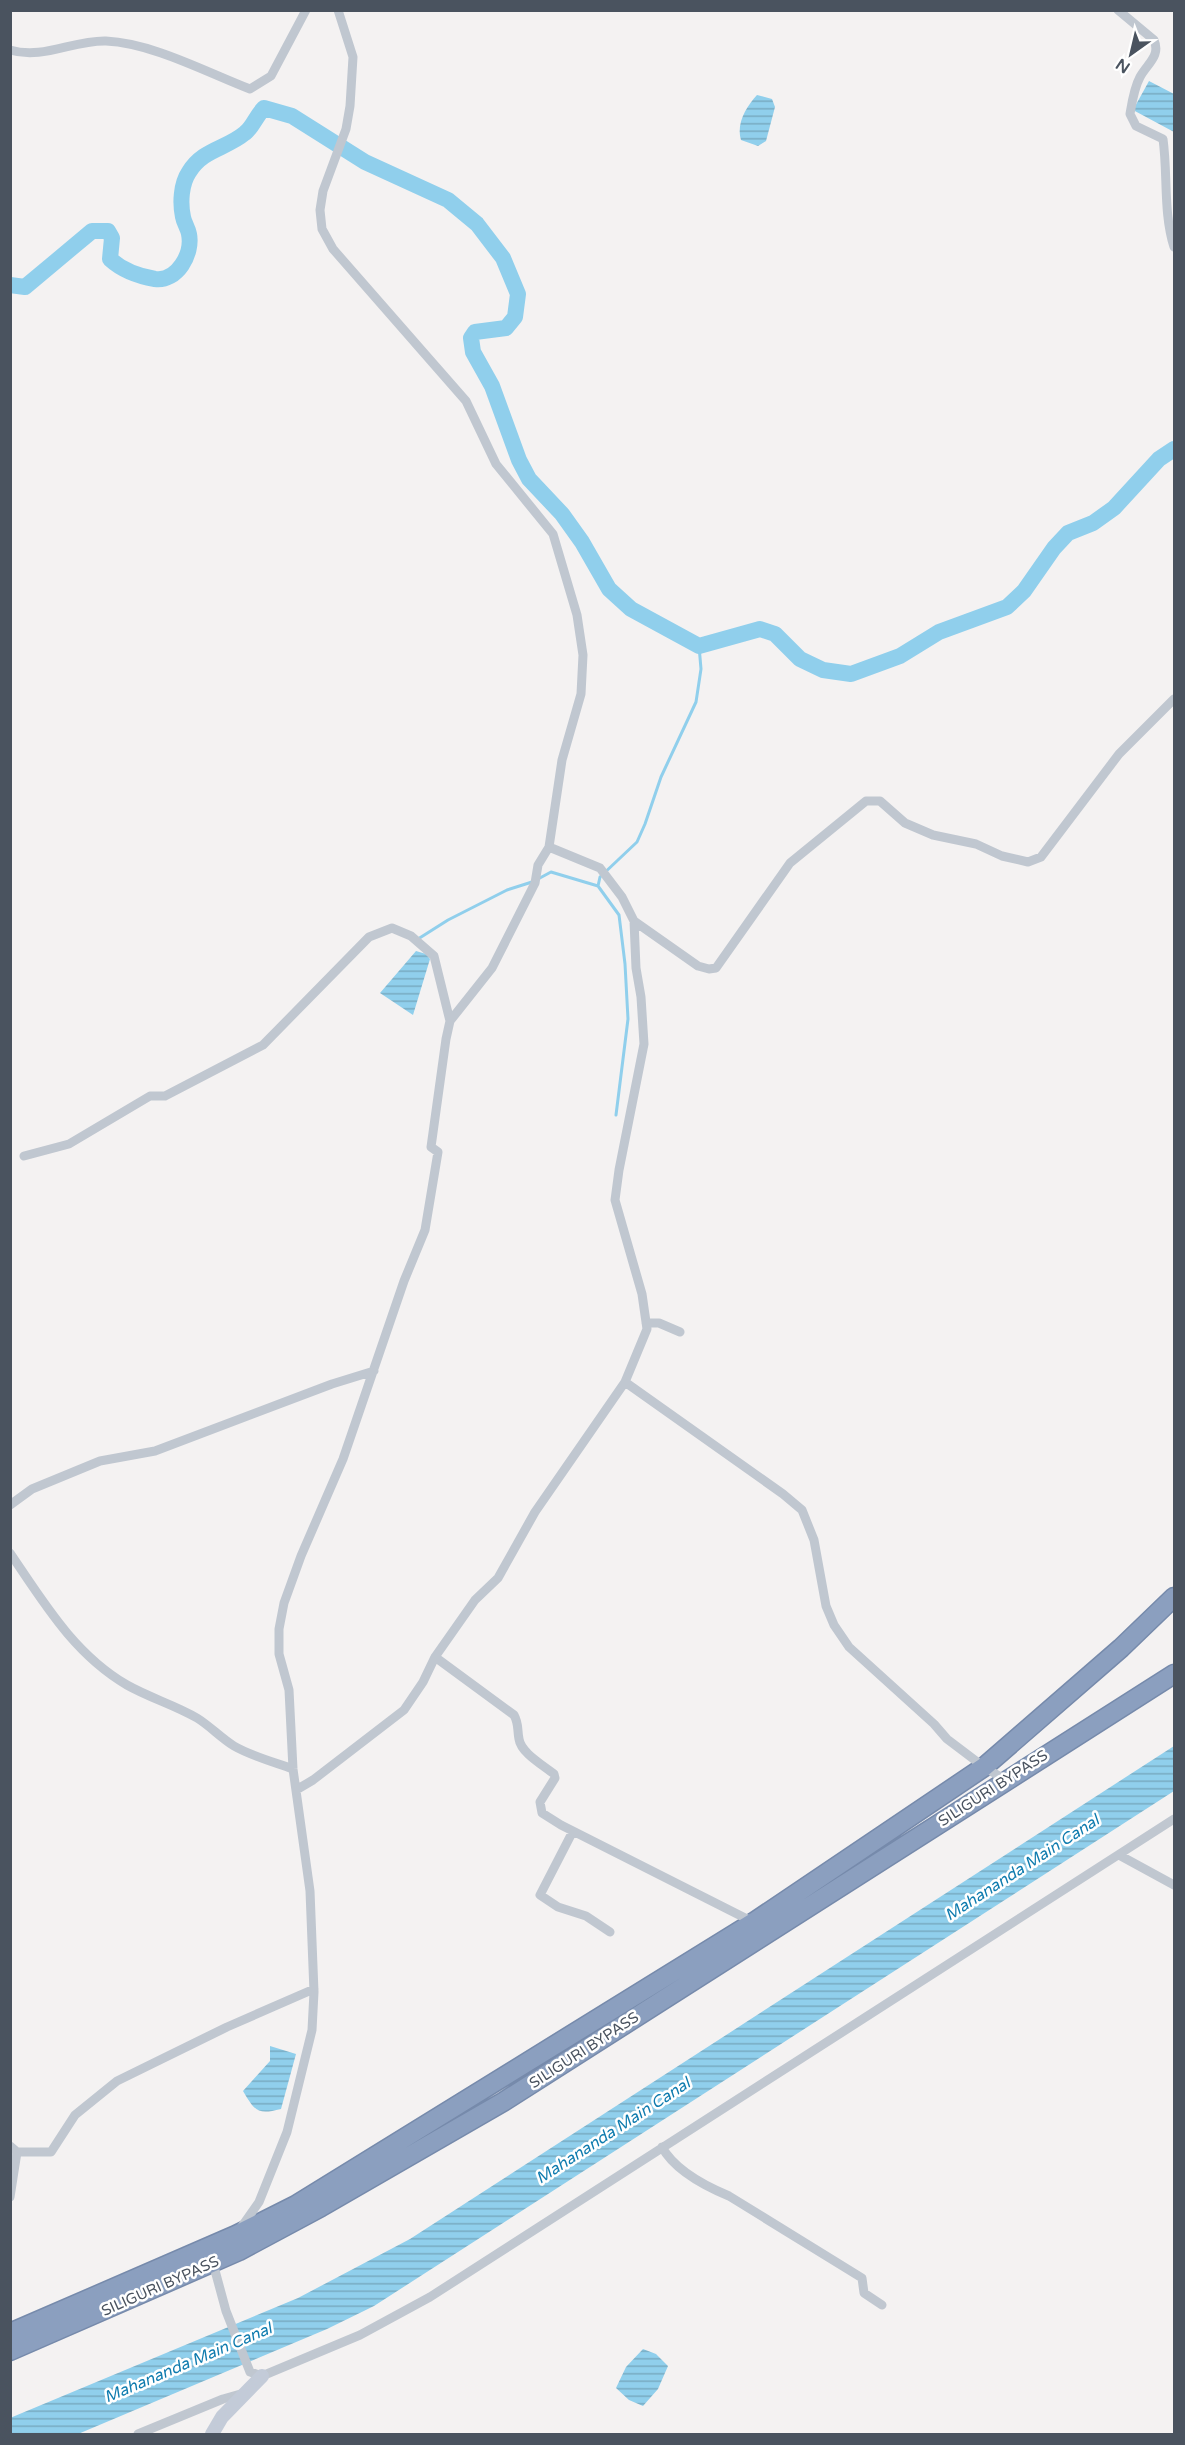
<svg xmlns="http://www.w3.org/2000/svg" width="1185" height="2445" viewBox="0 0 1185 2445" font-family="'Varela Round',sans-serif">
<defs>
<pattern id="water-rules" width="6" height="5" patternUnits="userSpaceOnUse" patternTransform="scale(1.5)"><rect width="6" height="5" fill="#90cfec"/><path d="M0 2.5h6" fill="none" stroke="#78abc2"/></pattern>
</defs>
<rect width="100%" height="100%" fill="#f4f2f2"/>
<!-- water -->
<path fill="url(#water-rules)" d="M1149,81L1174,94V132L1133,110Z
M757,95L772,99L775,107L766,141L758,146L741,140C736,124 746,107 757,95Z
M416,951L426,954L430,959L413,1015L380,993Z
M1174,1746V1791L374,2306L327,2329L78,2434H11L10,2418L298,2298L410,2239Z
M270,2046L296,2054L281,2109C257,2115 255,2111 243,2091L270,2061Z
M643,2349L656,2354L668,2366L658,2389L643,2406L629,2400L616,2388L626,2367Z"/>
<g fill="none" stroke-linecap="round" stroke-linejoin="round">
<!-- stream -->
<path stroke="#90cfec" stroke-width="3" d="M538,879L551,872L598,886
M418,939L448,920L507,890L532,882
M616,1115L628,1019L625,964L619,915L598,886L600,877L637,842L645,824L661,777L696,702L701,669L699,646"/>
<!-- river -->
<path stroke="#90cfec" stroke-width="16" d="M10,285L25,287L92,231H108L112,238L110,259C122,270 138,276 155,279C177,282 193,254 189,234C188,228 184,223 183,217C180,203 181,184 189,172C203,149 226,149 245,133C253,127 256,116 264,108L292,116L365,162L448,200L477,224L503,258L518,294L515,317L506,328L475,332L471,338L473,352L492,386L519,460L529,479L562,514L582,542L609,589L631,609L699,646L760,629L775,634L800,659L823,670L851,674L900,656L939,632L1007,607L1024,591L1054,548L1068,533L1093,523L1114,508L1159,459L1174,449"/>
<defs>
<path id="highway" d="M10,2333L236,2235L296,2205L754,1922L984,1767L1121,1648L1174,1597
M10,2351L239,2251L321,2207L503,2102L1174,1674"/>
</defs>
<!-- highway casing -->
<use href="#highway" stroke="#768aab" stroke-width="21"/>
<!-- street -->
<path stroke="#c0c7d0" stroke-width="9" d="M1118,10L1154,40C1161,56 1147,64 1140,77C1134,88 1132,102 1130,114L1136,126L1163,139C1168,175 1163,212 1174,247
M10,50C43,60 73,40 106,41C152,43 206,72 250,89L271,76L306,10
M549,847L600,868L622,897L634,921L698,966L709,969L716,968L790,863L866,801H880L905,823L933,835L976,844L1002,856L1028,862L1041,857L1119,754L1174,699
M24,1156L69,1144L150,1096H165L263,1045L369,937L392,928L411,936L434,956L450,1021
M646,1323H659L680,1332
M625,1382L783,1494L802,1510L814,1540L826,1606L834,1625L849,1647L934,1724L947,1739L984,1767L1006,1780
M10,1505L32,1489L100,1461L155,1451L332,1384L374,1371
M10,1553C44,1603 74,1654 127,1685C150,1698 175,1705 197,1718C210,1726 221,1738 234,1746C251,1756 274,1762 293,1769
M435,1657L514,1715C519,1724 517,1729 519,1739C521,1753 543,1765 554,1774L555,1778L540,1802L542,1813L561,1825L755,1923
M296,1790L313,1780L404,1710L423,1682L435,1657L475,1600L498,1578L535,1512L625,1382L647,1329L642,1294L615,1200L619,1170L644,1044L641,997L636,968L634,921
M573,1831L540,1895L558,1907L586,1916L610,1932
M1119,1855L1174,1885
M10,2146L17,2152L10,2197
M662,2147C675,2171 705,2186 729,2196L862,2278L864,2293L882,2305
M17,2152H51L75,2115L117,2081L227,2027L314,1989
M240,2229L259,2202L287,2132L312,2030L314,1992L310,1891L293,1769L289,1690L279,1654V1629L284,1603L301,1556L343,1459L404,1281L425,1230L438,1152L431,1147L446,1039L450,1021L492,968L535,883L538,865L549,847L562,760L581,694L583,655L577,615L553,534L496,464L466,401L333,249L322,229L320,210L323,191L346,129L350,106L353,57L338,10
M213,2263L226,2311L250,2372L262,2376L360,2335L430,2297L1174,1819
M138,2434L223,2399L244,2393"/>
<!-- secondary -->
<path stroke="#c3cbd8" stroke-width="14" d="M212,2434L222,2417L262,2376"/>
<!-- highway -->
<use href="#highway" stroke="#8b9fbf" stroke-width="18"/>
</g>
<g text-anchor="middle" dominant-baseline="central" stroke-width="5" stroke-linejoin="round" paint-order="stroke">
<!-- street labels -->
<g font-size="15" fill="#4a535f" stroke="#fff">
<text transform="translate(993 1788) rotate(-33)">SILIGURI BYPASS</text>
<text transform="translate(584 2050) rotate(-33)">SILIGURI BYPASS</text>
<text transform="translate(160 2286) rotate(-24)">SILIGURI BYPASS</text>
</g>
<!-- water labels -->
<g font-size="16" font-style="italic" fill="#0e7bae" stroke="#fff">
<text transform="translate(1022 1868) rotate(-33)">Mahananda Main Canal</text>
<text transform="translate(613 2131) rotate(-33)">Mahananda Main Canal</text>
<text transform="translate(188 2363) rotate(-23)">Mahananda Main Canal</text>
</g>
</g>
<!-- border -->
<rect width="1185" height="2445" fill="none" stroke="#4a535f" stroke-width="24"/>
<!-- north arrow -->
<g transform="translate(1131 54) rotate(214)" stroke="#ffffff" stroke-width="4.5" paint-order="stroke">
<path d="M0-4.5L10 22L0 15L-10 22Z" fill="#4a535f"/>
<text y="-9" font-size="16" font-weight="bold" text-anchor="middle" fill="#4a535f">N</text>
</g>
</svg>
